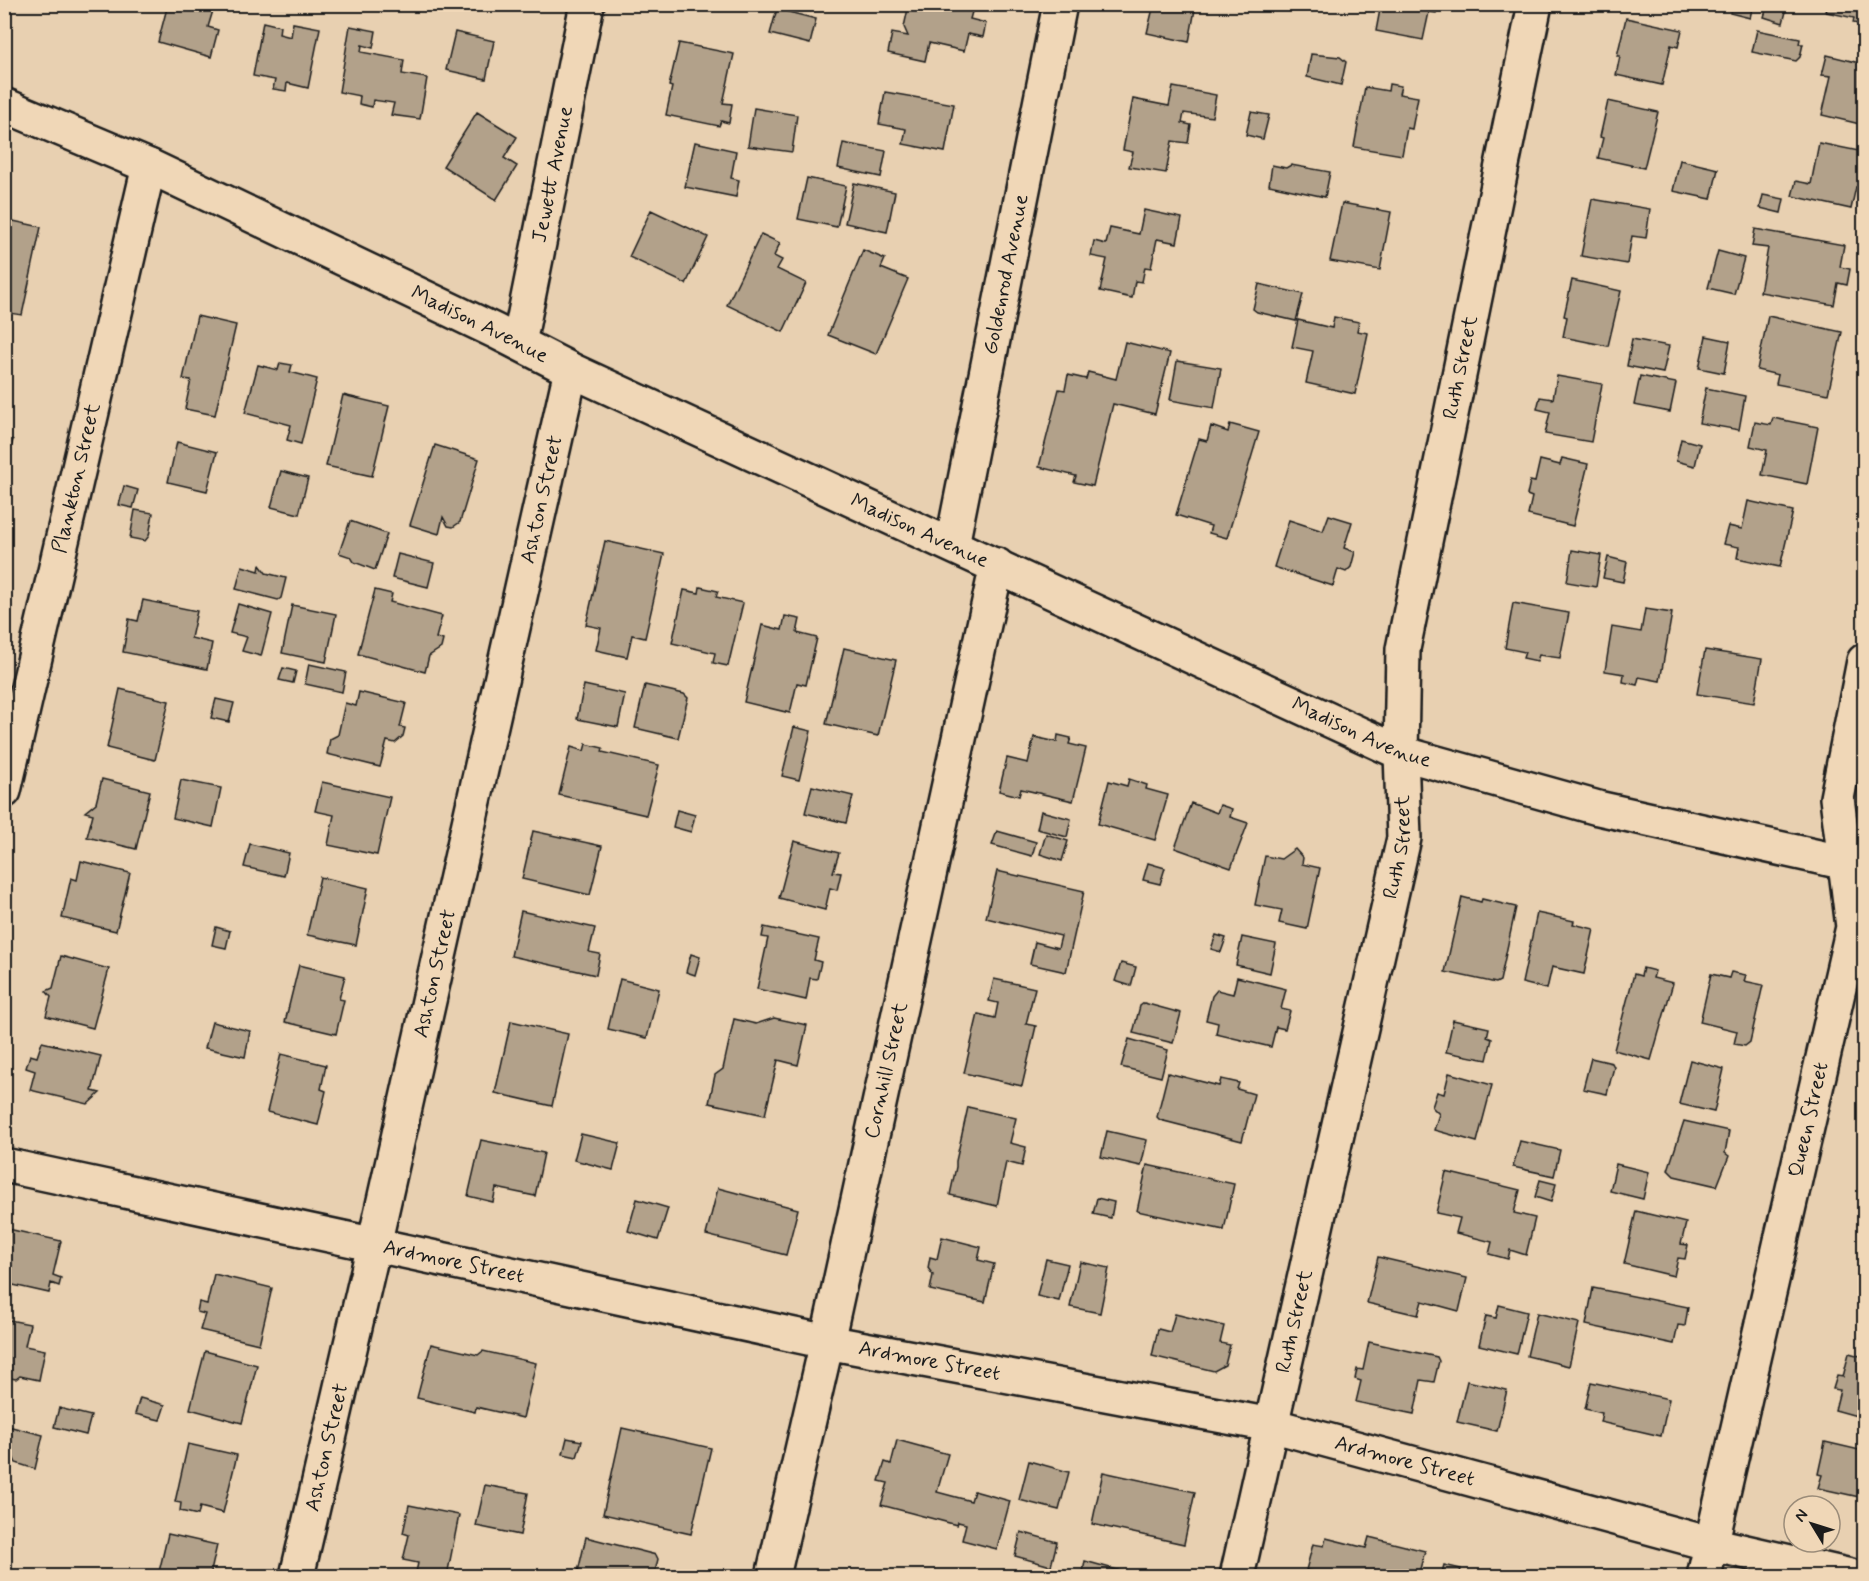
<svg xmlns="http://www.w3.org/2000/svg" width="1869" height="1581" viewBox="0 0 1869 1581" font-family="Mynerve,sans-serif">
<rect width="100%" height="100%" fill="#e8d0b1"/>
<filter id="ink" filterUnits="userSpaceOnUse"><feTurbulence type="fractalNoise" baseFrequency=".0167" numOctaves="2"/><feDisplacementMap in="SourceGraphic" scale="12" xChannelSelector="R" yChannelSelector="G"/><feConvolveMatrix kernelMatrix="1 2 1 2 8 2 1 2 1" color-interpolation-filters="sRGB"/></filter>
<g filter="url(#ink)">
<!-- building -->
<path fill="#b2a18a" stroke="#1c1c1c" stroke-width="1.5" d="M168,4H215L208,27L218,30L211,57L158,42Z
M909,4L974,5L970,19L986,23L983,37L968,34L964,51L929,43L925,61L888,53L892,33L908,36L904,27Z
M1154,4H1196L1189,42L1147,33Z
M1381,4H1437L1436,13L1429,12L1423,40L1376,31Z
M1733,4H1753L1750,18L1730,13Z
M1768,4H1788L1783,23L1764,17Z
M1828,4H1864V25L1853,23L1854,18L1826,12Z
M777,9L816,19L810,44L770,34Z
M1626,18L1682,30L1678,47L1671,45L1662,85L1616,75L1620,56H1617Z
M263,22L280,26L279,34L291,37L293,23L320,28L308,88L287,83L286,91L273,89L275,80L253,76Z
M350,26L376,31L373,48L362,45L361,52L404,60L402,74L427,78L420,119L391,115L394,103L373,100L372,107L359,104L360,96L339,92Z
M1757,30L1800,39L1799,44H1803L1800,57L1796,61L1752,52Z
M455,32L494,41L486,79L446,70Z
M679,43L734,54L723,103L732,104L729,123L721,121L719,126L666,115L672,87L669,86Z
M1311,54L1340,57L1346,62L1341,85L1307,77Z
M1827,55L1864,64V125L1822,115L1831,76L1822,75Z
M1389,84L1401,86L1399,94L1418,97L1412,129L1407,128L1402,155L1354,147L1365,87L1388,91Z
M1173,87L1216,95L1212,117L1184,113L1182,123L1191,125L1188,143L1172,141L1166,173L1129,167L1133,152L1123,150L1133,99L1169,106Z
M885,92L954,104L945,152L903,144L906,129L879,124Z
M1608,101L1658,112L1644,168L1598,158L1603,138L1600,137Z
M754,108L797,115L792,152L748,146Z
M477,112L517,137L504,158L517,166L496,200L443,166Z
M1251,112L1269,115L1263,139L1246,135Z
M695,142L736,151L731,178L739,180L736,197L685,187Z
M843,143L886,151L881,177L838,168Z
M1819,143L1864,152L1859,174L1864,175V189L1856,187L1851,209L1792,196L1796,181L1811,184Z
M1680,160L1718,169L1711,199L1673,191Z
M1272,165L1286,168L1291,165L1330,172L1325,197L1269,185Z
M807,178L846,186L837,227L798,219Z
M854,183L895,192L887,232L845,223Z
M1763,195L1784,199L1781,213L1760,208Z
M1592,199L1650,209L1646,238L1632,236L1627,264L1581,256Z
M1342,203L1391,212L1380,270L1330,261Z
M651,210L708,237L686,284L629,257Z
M1144,210L1182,218L1177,243L1157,239L1151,268L1145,267L1142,282L1135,281L1132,298L1100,291L1107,259L1091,256L1094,241L1106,244L1110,228L1139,234Z
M4,219L41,227L22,315L4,312Z
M1755,229L1844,245L1840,267L1850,269L1847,285L1838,283L1834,305L1760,292L1768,248L1752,246Z
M761,234L780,243L774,256L782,260L777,269L806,283L783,332L727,305Z
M863,250L885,259L881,268L908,279L876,354L828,335Z
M1718,251L1744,258L1734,294L1708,288Z
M1572,280L1621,291L1608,346L1563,337L1567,317L1564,316Z
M1259,284L1303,294L1296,321L1257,312L1253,309Z
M197,316L236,325L215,415L185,409L191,380L183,379Z
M1768,316L1842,332L1828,394L1776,384L1778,375L1757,370Z
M1334,317L1359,322L1357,331L1368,333L1355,394L1306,383L1313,351L1292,347L1298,320L1332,328Z
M1706,336L1730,341L1724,373L1699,368Z
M1632,339L1669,346L1663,373L1627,366Z
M1125,342L1170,353L1155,414L1113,404L1093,486L1074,482L1076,476L1039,467L1059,389L1065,390L1068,375L1086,379L1088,372L1116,379Z
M1177,361L1221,368L1214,408L1170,400Z
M280,363L292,365L290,372L317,379L301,444L287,440L291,425L245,413L258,365L278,370Z
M1557,376L1602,384L1591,442L1545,434L1550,412L1537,409L1540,397L1553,399Z
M1640,376L1676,383L1670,412L1634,405Z
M1706,388L1745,396L1739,430L1699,423Z
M343,395L389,406L372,476L326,466Z
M1773,418L1818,427L1807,484L1762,475L1767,450L1750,446L1755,422L1771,425Z
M1230,424L1259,432L1227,538L1209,533L1211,526L1176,515L1199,439L1207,441L1211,426L1228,432Z
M4,438L13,440L4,471Z
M1681,439L1700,444L1695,466L1676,461Z
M177,442L217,452L207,491L168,482Z
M435,445L479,459L460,522L453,527L448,526L443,517L439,534L410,525Z
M1562,458L1588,464L1573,526L1528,515L1532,497L1527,495L1530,481L1535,482L1540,460L1560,465Z
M281,471L308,478L299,514L271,507Z
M124,486L138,490L133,508L119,505Z
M1748,501L1793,511L1780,567L1737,558L1739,547L1723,544L1728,526L1742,529Z
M135,510L153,513L149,536L145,541L130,538Z
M1329,515L1352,522L1344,548L1355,552L1351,567L1346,572L1338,569L1333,586L1274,567L1289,520L1323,531Z
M350,521L387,534L375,570L354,562L351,557L339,553Z
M605,541L664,554L645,638L632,635L627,657L596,650L601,628L586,625Z
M1572,550L1601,555L1596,587L1567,582Z
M398,554L434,563L428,587L392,578Z
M1608,557L1627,562L1623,582L1603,578Z
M260,565L266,573L286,578L281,598L278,600L236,589L242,566L259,571Z
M700,587L718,591L716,597L743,603L728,666L713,663L715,653L672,643L684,590L699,593Z
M375,590L392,594L390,602L442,616L436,638L443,640L441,648L429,656L425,672L358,654Z
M143,600L197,611L191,638L212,643L207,669L123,652L129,619L138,621Z
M1513,603L1569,613L1560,658L1539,655L1537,661L1523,658L1525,652L1505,648Z
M238,604L272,614L261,656L242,651L247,637L230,633Z
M292,605L336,614L326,662L282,653Z
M1645,609L1672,613L1660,681L1639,677L1637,685L1623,682L1624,674L1605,671L1612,627L1641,632Z
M785,616L800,619L797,633L817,638L806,685L797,683L790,713L744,702L762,625L782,630Z
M844,648L896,660L878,736L826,724Z
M1705,650L1762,659L1754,703L1697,694Z
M309,664L346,672L342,692L305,684Z
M283,668L296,671L293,683L279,680Z
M584,685L625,694L618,727L577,719Z
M645,685L684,694L688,698L678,738L635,728Z
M120,689L169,701L155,760L107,748Z
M359,692L406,703L400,727L405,728L403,736L395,743L387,741L380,767L327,754L330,739L338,735L345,703L356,706Z
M216,699L234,703L229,722L211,718Z
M794,727L811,731L799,780L782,776Z
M1058,735L1071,738L1069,744L1086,748L1073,801L1021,789L1019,796L999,791L1007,758L1028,763L1034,737L1057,742Z
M586,744L603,748L602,752L659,765L646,815L559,795L571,747L584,751Z
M102,779L150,791L136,849L87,837L93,814L85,812L96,803Z
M1129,779L1147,785L1146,789L1168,795L1155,840L1098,824L1109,781L1127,786Z
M181,780L221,788L213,827L173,818Z
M322,782L390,797L377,855L328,845L334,815L315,811Z
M812,786L853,796L846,823L805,813Z
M1191,803L1217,813L1220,805L1232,809L1230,817L1248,823L1231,868L1175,848Z
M677,810L695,815L691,832L673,827Z
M1041,811L1071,819L1067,837L1037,829Z
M533,831L602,846L590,895L522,879Z
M997,831L1036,842L1032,856L992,845Z
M1046,834L1068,841L1062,861L1040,854Z
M794,841L839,853L833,872L841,873L837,890L830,888L825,910L779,898Z
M250,844L289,853L284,876L244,867Z
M1295,849L1303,858L1302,864L1320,868L1307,929L1279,923L1282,910L1255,905L1265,856L1281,859Z
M81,861L130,873L116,931L62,918L71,878L77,880Z
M1148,863L1165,868L1160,884L1143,880Z
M997,871L1084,891L1066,972L1030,964L1035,942L1058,948L1061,936L986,918Z
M320,877L368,888L356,945L307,935Z
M1462,897L1481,902L1482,899L1516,907L1500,981L1496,983L1445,972Z
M521,911L595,928L589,952L600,954L596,975L511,956Z
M1537,913L1574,921L1573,924L1594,929L1584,974L1552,967L1547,989L1522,983Z
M216,927L230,931L226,948L212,945Z
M764,927L819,939L814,960L821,962L817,979L810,978L806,1000L757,989L768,938L762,937Z
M1216,935L1226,938L1221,952L1211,949Z
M1242,937L1276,944L1270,973L1236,965Z
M691,954L700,957L695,975L686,972Z
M61,956L109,969L93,1028L46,1016L51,997L46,991L53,988Z
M1121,963L1136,967L1131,986L1115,981Z
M299,965L345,976L339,999L344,1000L336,1034L285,1022Z
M1643,968L1655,971L1653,978L1673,983L1651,1060L1614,1050L1634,974L1641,976Z
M1731,972L1746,975L1744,981L1763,985L1750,1042L1745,1046L1734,1044L1737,1031L1700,1022L1711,974L1729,978Z
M1237,977L1286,989L1281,1009L1290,1011L1285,1029L1276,1027L1271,1047L1216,1034L1218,1023L1206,1020L1212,996L1217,990L1233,994Z
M620,979L659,989L647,1038L608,1029Z
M994,979L1035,988L1026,1024L1036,1026L1022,1086L964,1073L978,1014L995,1018L998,1003L989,1001Z
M1144,1003L1181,1013L1173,1043L1133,1033L1140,1006Z
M774,1018L807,1025L798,1065L778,1060L765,1115L709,1103L715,1075L723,1069L734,1019L756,1024Z
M1453,1020L1489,1028L1487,1037L1492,1039L1487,1060L1446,1052Z
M511,1021L568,1034L552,1106L495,1093Z
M212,1022L250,1031L245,1057L205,1048Z
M1129,1039L1168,1050L1161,1077L1121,1067Z
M42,1042L101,1056L92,1091L100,1093L88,1104L30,1090L35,1071L26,1068L30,1055L37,1057Z
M281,1054L326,1065L321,1089L326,1091L318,1125L267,1112Z
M1591,1058L1612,1063L1614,1067L1607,1094L1583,1089Z
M1690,1060L1724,1069L1714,1112L1679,1104Z
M1168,1073L1219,1086L1221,1079L1239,1083L1237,1089L1254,1094L1242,1141L1160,1120L1157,1117Z
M1449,1073L1492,1085L1477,1142L1434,1130L1439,1114L1432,1107L1437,1092L1444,1094Z
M968,1107L1016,1118L1010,1143L1026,1147L1022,1166L1006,1162L997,1206L950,1195L956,1167V1161Z
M1684,1121L1729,1131L1725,1153L1729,1156L1717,1186L1674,1176L1668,1170Z
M1107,1131L1147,1140L1141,1166L1101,1157Z
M581,1134L620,1143L613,1170L574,1160Z
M481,1140L544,1153L535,1196L496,1188L493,1202L468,1196Z
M1520,1141L1560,1150L1554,1176L1513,1167Z
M1616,1164L1649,1172L1643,1199L1610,1191Z
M1147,1165L1234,1184L1224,1230L1137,1211Z
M1446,1172L1520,1190L1514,1213L1535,1218L1526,1255L1510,1250L1508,1259L1489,1254L1492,1242L1456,1233L1460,1218L1436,1213Z
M1540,1180L1556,1184L1551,1202L1535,1197Z
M718,1188L798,1209L786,1255L706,1235Z
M1097,1198L1114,1202L1111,1218L1093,1214Z
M637,1199L668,1208L658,1240L628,1231Z
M1636,1211L1686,1223L1681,1244L1688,1245L1685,1259L1678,1258L1674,1276L1624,1264Z
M4,1228L61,1241L53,1275L61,1278L59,1286L51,1283L49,1293L4,1283Z
M942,1237L981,1247L978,1260L994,1264L985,1302L930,1290L933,1275L928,1268L930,1257L937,1259Z
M1378,1257L1467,1278L1459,1311L1422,1301L1418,1315L1367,1303Z
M1046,1259L1068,1264L1059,1301L1037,1296Z
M1080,1262L1109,1268L1100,1313L1070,1307Z
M214,1274L272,1288L259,1344L200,1330L205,1314L197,1312L199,1302L207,1304Z
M1593,1288L1688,1307L1685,1326L1678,1325L1674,1344L1586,1325Z
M1499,1305L1527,1312L1517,1354L1479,1345L1486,1316L1496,1318Z
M1537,1313L1579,1323L1569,1366L1527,1356Z
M1175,1314L1224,1326L1220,1343L1230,1345L1225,1365L1214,1371L1152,1356L1158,1329L1170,1332Z
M4,1319L30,1324L25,1346L45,1350L39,1380L20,1376L16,1379L4,1377Z
M1369,1342L1437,1357L1439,1361L1434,1382L1421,1380L1414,1414L1356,1402L1361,1381L1355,1379L1357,1369L1363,1370Z
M431,1344L478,1355L483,1351L536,1363L523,1418L476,1407L475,1412L417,1398Z
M205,1351L257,1365L242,1423L190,1409Z
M1849,1353L1864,1357V1418L1835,1410L1840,1390L1833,1389L1837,1376L1843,1377Z
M1467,1381L1507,1390L1497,1431L1457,1422Z
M1591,1382L1669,1399L1661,1436L1600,1422L1602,1413L1585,1409Z
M140,1398L165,1405L160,1420L135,1414Z
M59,1408L91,1416L86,1435L54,1427Z
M4,1425L43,1435L35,1469L16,1463L13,1457L4,1492Z
M622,1428L711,1448L691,1534L603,1514Z
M567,1438L582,1441L577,1457L563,1454Z
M897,1440L948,1454L937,1492L971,1501L974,1491L1010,1501L997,1549L962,1540L966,1524L958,1522L957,1525L881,1505L888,1483L879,1481L885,1462L891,1464Z
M1825,1442L1864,1451V1498L1818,1488L1822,1475L1818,1474Z
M188,1444L237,1455L223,1513L200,1507L198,1515L180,1511L181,1503L175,1502Z
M1029,1461L1069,1472L1059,1510L1019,1500Z
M1103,1472L1195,1492L1184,1544L1092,1524Z
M485,1485L528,1493L520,1535L476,1526Z
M409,1505L459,1515L447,1576L416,1572L418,1563L403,1560L409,1535L403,1533Z
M1021,1532L1057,1542L1051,1566L1015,1556Z
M168,1534L217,1545L210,1576H158Z
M586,1537L656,1555L658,1559L654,1576H577Z
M1369,1537L1425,1551L1418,1576H1388L1378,1574V1576H1316L1317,1573L1306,1570L1313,1544L1324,1546L1326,1538L1366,1548Z
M1085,1561L1139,1576H1088L1089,1574L1083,1572Z
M1444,1565L1461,1569L1459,1576H1441Z"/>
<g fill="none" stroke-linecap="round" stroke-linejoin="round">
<defs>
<g id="minor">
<path id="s1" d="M952,545L1060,4"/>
<path id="s2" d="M4,791L149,166"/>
<path id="s3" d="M4,1165L827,1342L1271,1425L1711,1544L1851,1576"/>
<path id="s4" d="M773,1576L827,1342L997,565"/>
<path id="s5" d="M1237,1576L1404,838L1401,753L1403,649L1535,4"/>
<path id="s6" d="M1704,1576L1853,927L1837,798L1864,661"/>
</g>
<g id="secondary">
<path id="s7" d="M4,105L149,166L495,331L571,370L1401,753L1598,808L1864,867"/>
<path id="s8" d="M519,343L587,4"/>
<path id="s9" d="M297,1576L374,1245L571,370"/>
</g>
</defs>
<!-- minor casing -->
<use href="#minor" stroke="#1c1c1c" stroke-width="38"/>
<!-- secondary casing -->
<use href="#secondary" stroke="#1c1c1c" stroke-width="38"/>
<!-- minor -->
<use href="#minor" stroke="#f0d7b7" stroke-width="33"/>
<!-- secondary -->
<use href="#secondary" stroke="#f0d7b7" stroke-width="33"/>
</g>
</g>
<g text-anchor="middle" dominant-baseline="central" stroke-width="6" stroke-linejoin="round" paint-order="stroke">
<!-- street labels -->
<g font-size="21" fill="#1c1c1c" stroke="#f0d7b7">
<text stroke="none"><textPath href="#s8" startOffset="172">Jewett Avenue</textPath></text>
<text stroke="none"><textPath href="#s1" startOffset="276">Goldenrod Avenue</textPath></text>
<text stroke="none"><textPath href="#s7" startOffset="524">Madison Avenue</textPath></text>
<text stroke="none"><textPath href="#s5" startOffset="1233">Ruth Street</textPath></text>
<text stroke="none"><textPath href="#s2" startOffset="321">Plankton Street</textPath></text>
<text stroke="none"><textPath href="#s9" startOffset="1104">Ashton Street</textPath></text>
<text stroke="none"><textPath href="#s7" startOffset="1010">Madison Avenue</textPath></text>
<text stroke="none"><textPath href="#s7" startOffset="1496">Madison Avenue</textPath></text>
<text stroke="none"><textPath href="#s5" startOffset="747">Ruth Street</textPath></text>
<text stroke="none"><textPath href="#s9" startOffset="618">Ashton Street</textPath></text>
<text stroke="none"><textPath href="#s4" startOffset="518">Cornhill Street</textPath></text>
<text stroke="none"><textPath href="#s6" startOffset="468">Queen Street</textPath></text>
<text stroke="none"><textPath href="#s3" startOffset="460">Ardmore Street</textPath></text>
<text stroke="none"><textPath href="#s5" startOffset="261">Ruth Street</textPath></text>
<text stroke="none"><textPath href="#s3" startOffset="946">Ardmore Street</textPath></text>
<text stroke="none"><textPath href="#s9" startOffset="132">Ashton Street</textPath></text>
<text stroke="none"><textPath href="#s3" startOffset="1432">Ardmore Street</textPath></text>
</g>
</g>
<!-- margin -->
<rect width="1869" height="1581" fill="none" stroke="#f0d7b7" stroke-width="24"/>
<rect x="12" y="12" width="1845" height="1557" fill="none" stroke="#1c1c1c" stroke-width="2" filter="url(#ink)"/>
<!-- north arrow -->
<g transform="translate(1812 1524) rotate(308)"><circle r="28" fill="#f0d7b7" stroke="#9b8c79" stroke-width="1.5"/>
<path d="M0-4.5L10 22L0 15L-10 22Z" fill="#1c1c1c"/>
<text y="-9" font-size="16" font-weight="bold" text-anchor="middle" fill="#1c1c1c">N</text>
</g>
</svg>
